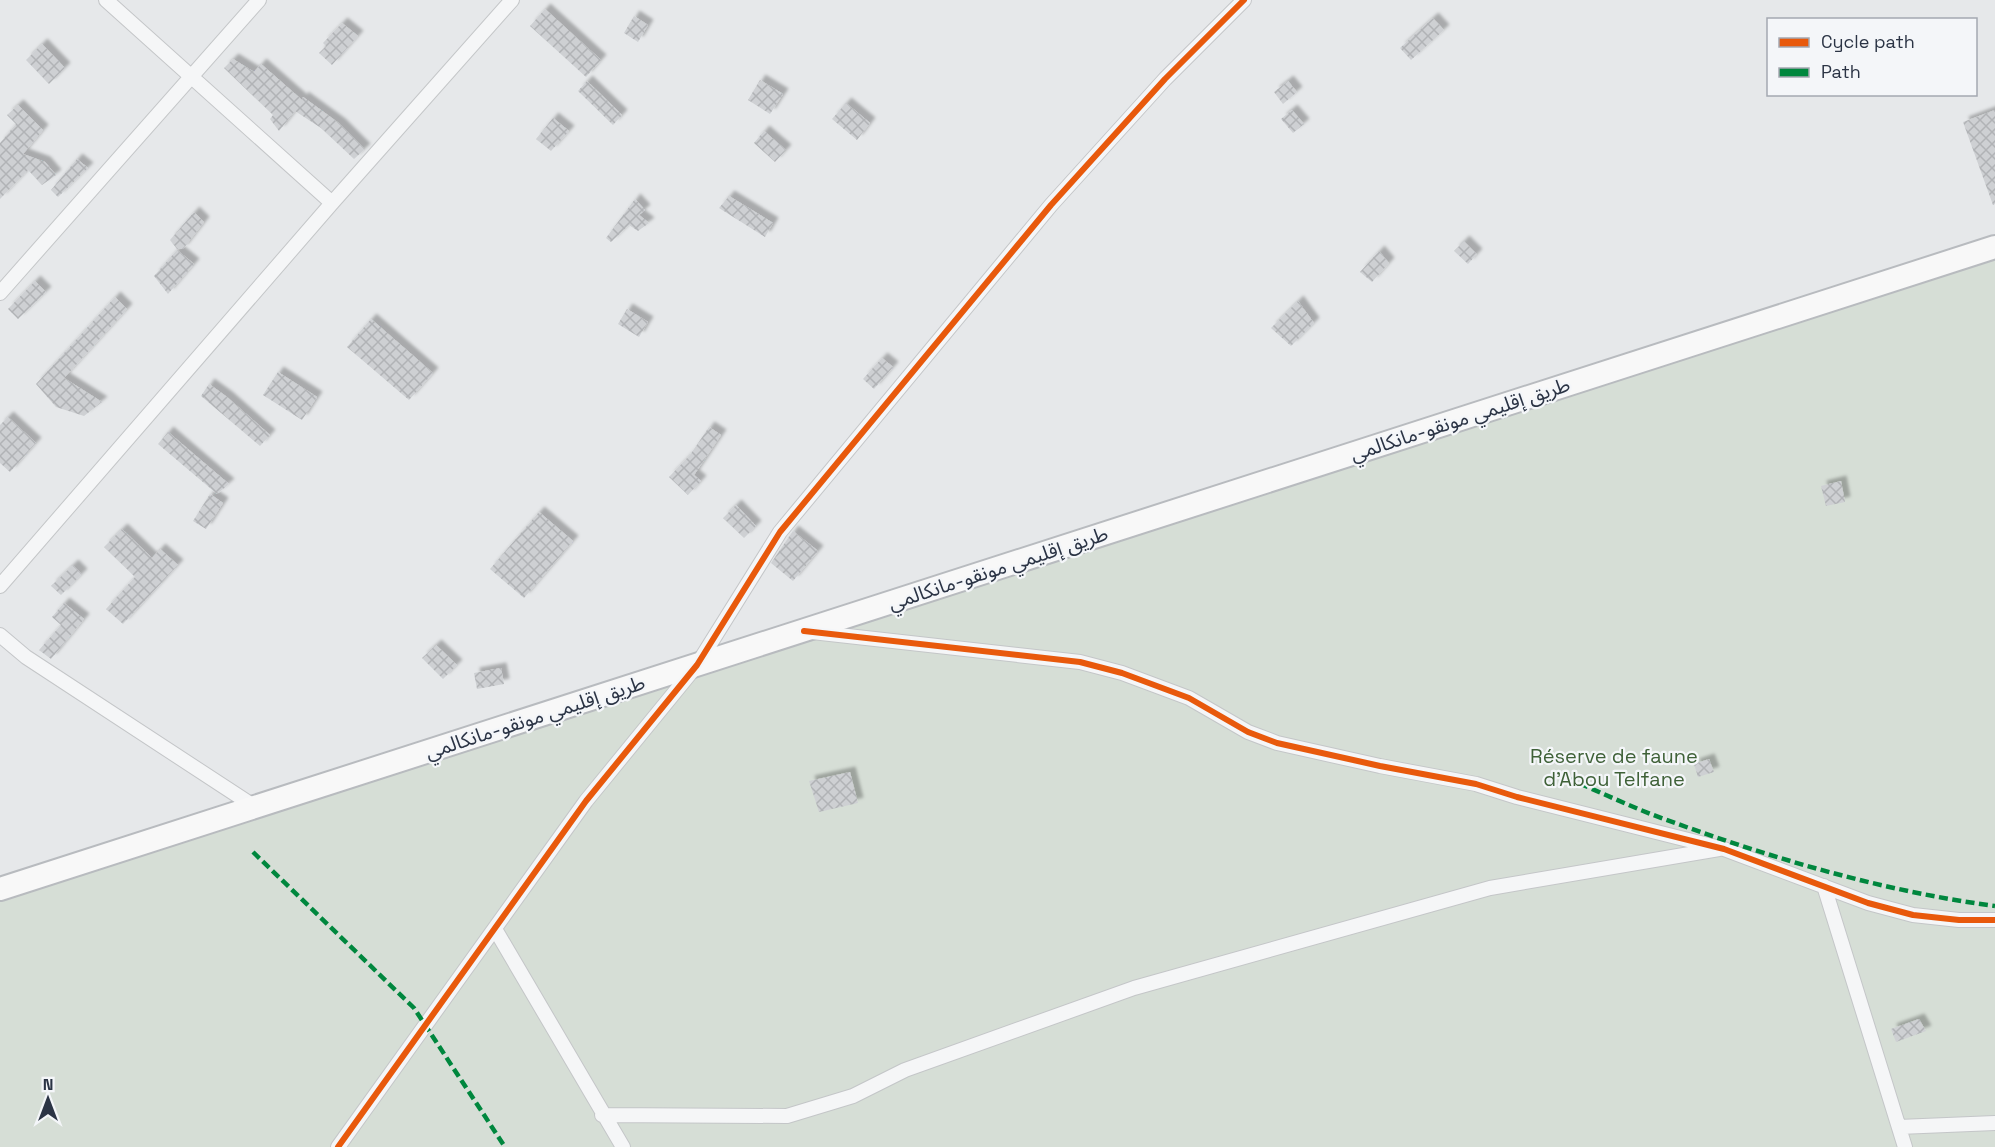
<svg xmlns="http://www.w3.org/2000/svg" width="1995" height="1147" viewBox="0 0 1995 1147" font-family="'Space Grotesk','Noto Sans Arabic',sans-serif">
<defs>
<pattern id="building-cross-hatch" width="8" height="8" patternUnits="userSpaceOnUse" patternTransform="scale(1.5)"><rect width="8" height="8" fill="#ced0d3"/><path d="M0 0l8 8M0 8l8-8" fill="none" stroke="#b1b3b6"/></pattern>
<filter id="shadow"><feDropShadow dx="5.5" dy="-5.5" stdDeviation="1.5" flood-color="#0004"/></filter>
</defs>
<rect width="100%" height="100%" fill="#e6e8ea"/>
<!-- green -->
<path fill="#d6ded6" d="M1995,247V1147H0V889Z"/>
<!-- building -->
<path fill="url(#building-cross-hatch)" filter="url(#shadow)" d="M545,9L601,60L586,77L530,26Z
M634,16L648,25L638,42L624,33Z
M1433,18L1444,30L1411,60L1400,48Z
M342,23L358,36L332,65L319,53L326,46L323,43Z
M42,44L65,68L49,84L26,60Z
M233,59L254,72L261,64L302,100L303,97L340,124L365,149L354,159L321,128L295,111L279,131L270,119L273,115L224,68Z
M760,80L783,94L770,114L748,100Z
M587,81L622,115L613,125L578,91Z
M1288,81L1297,92L1283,104L1274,92Z
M846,103L870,123L857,140L832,119Z
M18,105L43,130L23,154L45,162L56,175L42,185L28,170L0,199V143L16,124L7,115Z
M1292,110L1304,124L1293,133L1281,119Z
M1995,110V204L1993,205L1963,122Z
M553,118L569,131L551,151L536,139Z
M764,131L786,150L775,162L754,143Z
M77,159L88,168L58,197L51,190Z
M729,196L773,223L765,237L719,208Z
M635,199L645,210L639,215L649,223L638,231L629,225L611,242L606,238Z
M194,212L204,222L183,249H177L170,240Z
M1464,241L1477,254L1468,264L1454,251Z
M177,250L194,264L168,294L154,276Z
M1379,251L1389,263L1372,282L1360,272Z
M35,281L46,292L18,319L8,309Z
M115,297L127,309L64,378L102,402L84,416L56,407L36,384Z
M1298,301L1314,323L1291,346L1271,328Z
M627,309L648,322L639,337L618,324Z
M371,319L433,373L409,400L347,347Z
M882,358L893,367L874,389L863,379Z
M278,372L317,397L302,420L263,395Z
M209,384L227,397L270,435L260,446L201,396Z
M8,417L36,443L10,472L0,463V425Z
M709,427L721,435L694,475L701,481L688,495L669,477L690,455Z
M168,432L196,456L229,484L217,494L158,444Z
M1841,481L1845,502L1826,506L1821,486Z
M210,494L223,503L206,529L193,521Z
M736,505L756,526L744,538L723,518Z
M539,512L573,541L524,598L490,569Z
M122,529L152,558L160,549L178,565L123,624L106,609L135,577L104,547Z
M793,531L818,551L793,581L771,563Z
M73,565L82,574L61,595L51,586Z
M64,603L84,619L51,659L39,650L61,625L52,617Z
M436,645L457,665L443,679L422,658Z
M501,668L504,684L477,689L474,673Z
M1709,759L1714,772L1698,777L1694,764Z
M850,772L858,803L819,812L809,781Z
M1919,1019L1926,1031L1896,1042L1891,1029Z"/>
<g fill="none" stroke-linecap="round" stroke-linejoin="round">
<defs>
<path id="minor" d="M106,0L332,203
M0,293L259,0
M0,586L332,203L512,0
M812,632L1080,662L1122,673L1189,698L1248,732L1277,743L1380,766L1476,784L1517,797L1724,849L1868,903L1913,915L1959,920H1995
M0,635L26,657L255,807
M1824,886L1905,1147
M495,929L623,1147
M602,1115L787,1116L853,1096L905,1070L1134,988L1490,888L1719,849
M1899,1127L1995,1123
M338,1147L586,801L697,665L780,532L1051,205L1165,79L1244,0"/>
<path id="trunk" d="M0,889L1995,247"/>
</defs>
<!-- minor casing -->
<use href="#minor" stroke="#c4c6c8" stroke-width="16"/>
<!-- trunk casing -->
<use href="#trunk" stroke="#b8bbbf" stroke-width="26"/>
<!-- minor -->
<use href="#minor" stroke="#f5f6f7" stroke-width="14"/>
<!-- trunk -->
<use href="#trunk" stroke="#f8f8f8" stroke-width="22"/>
<!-- quiet -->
<path stroke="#00873e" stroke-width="4.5" stroke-dasharray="9 4.5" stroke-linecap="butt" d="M1567,778C1600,792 1631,807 1664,819C1771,858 1882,891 1995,906
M253,852L414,1008L505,1147"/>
<defs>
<path id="cycleway" d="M804,631L1080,662L1122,673L1189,698L1248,732L1277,743L1380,766L1476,784L1517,797L1724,849L1868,903L1913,915L1959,920H1995
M338,1147L586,801L697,665L780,532L1051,205L1165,79L1244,0"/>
</defs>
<!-- cycleway casing -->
<use href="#cycleway" stroke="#f4f6f9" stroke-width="10"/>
<!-- cycleway -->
<use href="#cycleway" stroke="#e8590c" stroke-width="6"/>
</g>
<g text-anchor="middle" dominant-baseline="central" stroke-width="4.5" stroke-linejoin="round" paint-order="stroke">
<!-- street labels -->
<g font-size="20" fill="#2b3445" stroke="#f4f6f9">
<text transform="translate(1460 419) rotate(-18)">طريق إقليمي مونقو-مانكالمي</text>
<text transform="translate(998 568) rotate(-18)">طريق إقليمي مونقو-مانكالمي</text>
<text transform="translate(535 717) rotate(-18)">طريق إقليمي مونقو-مانكالمي</text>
</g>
<!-- park labels -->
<g font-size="20" fill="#3f6138" stroke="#f4f6f9">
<text x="1614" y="756">Réserve de faune<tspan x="1614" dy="23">d'Abou Telfane</tspan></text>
</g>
</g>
<!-- legend -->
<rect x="1767" y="18" width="210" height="78" fill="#f4f6f9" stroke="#a4a8b1" stroke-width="1.5"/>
<rect x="1779" y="38" width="30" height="9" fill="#e8590c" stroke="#a4a8b1" stroke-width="1.5"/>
<text x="1821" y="48" font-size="18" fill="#2b3445">Cycle path</text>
<rect x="1779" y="68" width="30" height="9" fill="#00873e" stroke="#a4a8b1" stroke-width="1.5"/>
<text x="1821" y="78" font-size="18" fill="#2b3445">Path</text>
<!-- north arrow -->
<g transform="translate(48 1099)" stroke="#f4f6f9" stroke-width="4.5" paint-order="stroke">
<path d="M0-4.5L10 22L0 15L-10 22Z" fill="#2b3445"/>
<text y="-9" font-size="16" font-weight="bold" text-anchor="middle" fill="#2b3445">N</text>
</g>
</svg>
